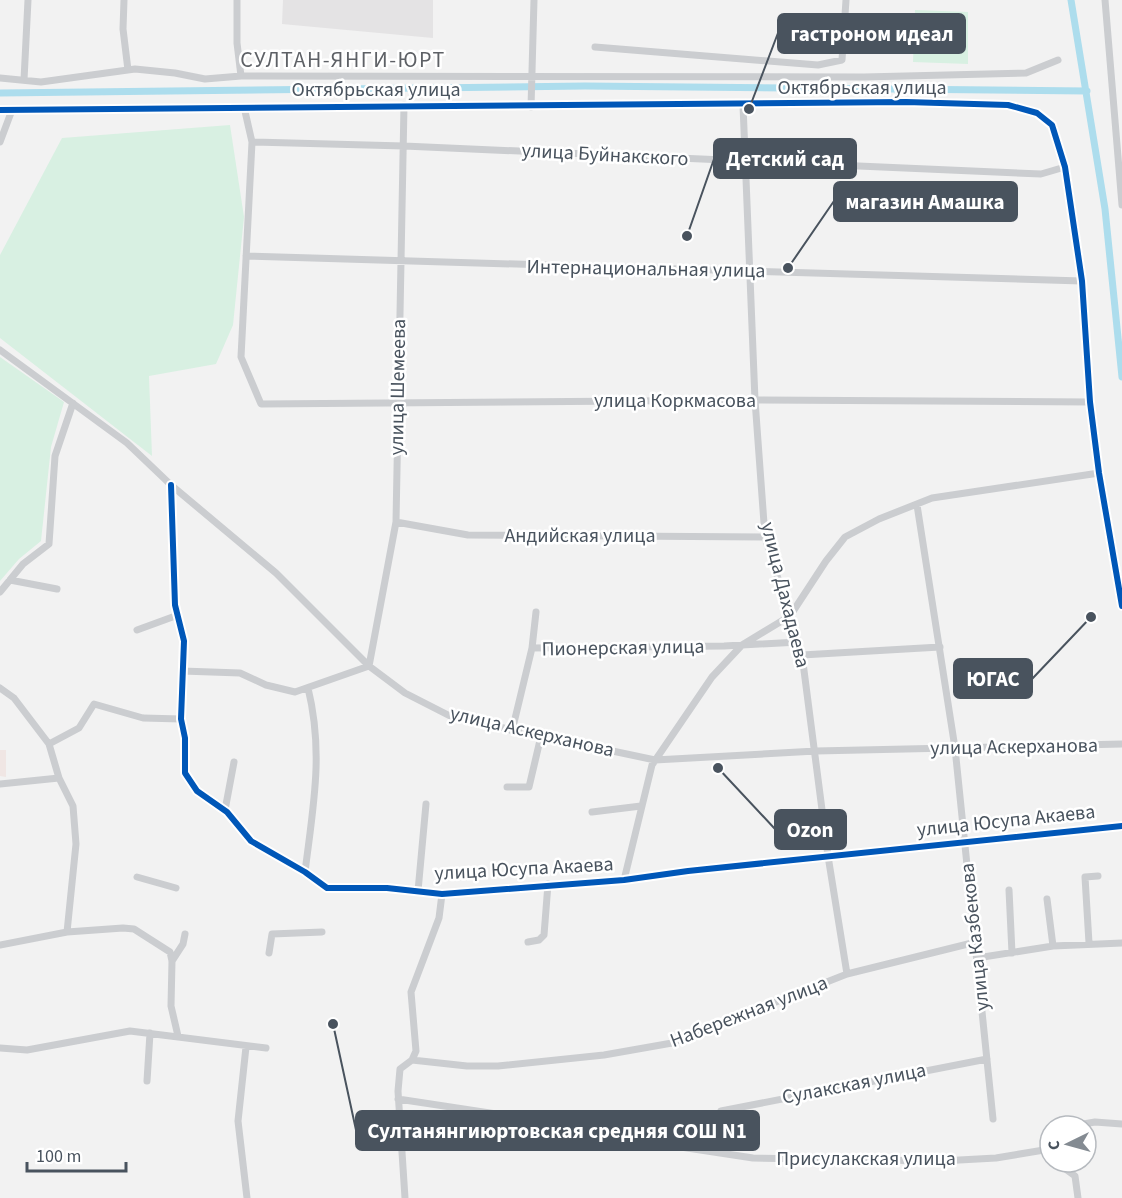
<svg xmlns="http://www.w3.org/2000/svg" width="1122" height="1198" viewBox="0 0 1122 1198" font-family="'Source Sans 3',sans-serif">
<rect width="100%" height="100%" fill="#f2f2f2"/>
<!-- education -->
<path fill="#e4e3e4" d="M283,0H433V38L282,24Z"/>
<!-- medical -->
<path fill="#f0e6e4" d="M0,750H6V777L0,776Z"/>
<!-- green -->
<path fill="#d8f0e2" d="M915,10L968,12V64L913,62Z
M230,125L244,217L233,325L216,364L149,376L152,456L0,338V255L62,138Z
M0,357L64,402L51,447L41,541L19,559L0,581Z"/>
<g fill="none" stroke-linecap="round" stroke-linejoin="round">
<!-- canal -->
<path stroke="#addded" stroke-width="7" d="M1071,0L1105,209L1122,377
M0,93L585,86L1087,91"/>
<!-- minor -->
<path stroke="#cbcdd0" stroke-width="7" d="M124,0L123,29L128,70
M237,0V43L241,76
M1105,0L1122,205
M595,47L818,65L842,60L846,0
M0,78L41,82L135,69L175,73L205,79L241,76L864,77L1026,73L1058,60
M24,80L28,0
M743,105L755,400L765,537L802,655L828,856L847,974
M244,107L252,142L241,357L261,404L755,400L1090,402
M531,107L534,0
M0,142L12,110
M252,142L404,146L1041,174L1065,167
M246,256L1082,281
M0,350L127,443L171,485L276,573L369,666L405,693L452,717L655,760L816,751L1122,744
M171,485L175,605L184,641L181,719L185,738V773L197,791L227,812L251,841L305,872L327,888H387L442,894L624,880L688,871L1122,826
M917,505L955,748L993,1119
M396,522L468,535L765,537
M10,580L57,589
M0,592L23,564L49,544L55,456L73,403
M137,630L178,615
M532,648L536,612
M802,655L940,647
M182,671L240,673L266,685L295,692L369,666L396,522L404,105
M0,688L14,698L49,744L59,778L73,806L76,844L67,932
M512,731L532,648L724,646L799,642
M49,744L79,728L94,704L143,718L181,719
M0,784L59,778
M507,787H529L541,736
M225,810L234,762
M592,812L641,806
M305,872C313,807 324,753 308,688
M137,877L176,888
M624,880L652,765L712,677L742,645L790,616L826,561L845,537L879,519L932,498L1099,473
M1009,890L1012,953
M418,891L426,804
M1047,899L1053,946
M528,942L539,940L544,935L548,884
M1089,943L1085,877L1098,876
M0,945L67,932L123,928L134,929L170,952L172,961L171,1006L178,1036
M269,953L272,934L322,932
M977,958L1053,946L1122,943
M172,961L183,944L185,934
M246,1047L238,1121L247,1198
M0,1048L27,1050L130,1031L266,1048
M412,1060L467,1066H498L604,1055L672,1043L847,974L976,942
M147,1081L150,1033
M398,1099L590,1128L674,1146L753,1158L941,1161L996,1158L1050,1149
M721,1111L987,1059
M1072,1126L1095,1122L1122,1124
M1062,1162L1064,1168L1075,1176L1078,1198
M405,1198L398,1091L400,1069L412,1060L416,1051L411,992L439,918L442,894"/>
<!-- tertiary -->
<path stroke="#cbcdd0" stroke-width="9" d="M0,110L906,102L1008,105L1037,113L1052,125L1065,167L1082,281L1090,402L1099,473L1122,606"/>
<defs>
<path id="cycleway" d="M0,110L906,102L1008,105L1037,113L1052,125L1065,167L1082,281L1090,402L1099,473L1122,606
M171,485L175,605L184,641L181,719L185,738V773L197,791L227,812L251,841L305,872L327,888H387L442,894L624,880L688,871L1122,826"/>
</defs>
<!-- cycleway casing -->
<use href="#cycleway" stroke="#fff" stroke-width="10"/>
<!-- cycleway -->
<use href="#cycleway" stroke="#0057b8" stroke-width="6"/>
</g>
<g text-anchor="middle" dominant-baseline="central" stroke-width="5" stroke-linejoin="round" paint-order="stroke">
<!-- street labels -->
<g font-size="20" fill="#49535e" stroke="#fff">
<text x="862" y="88">Октябрьская улица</text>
<text x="376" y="90">Октябрьская улица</text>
<text transform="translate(605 155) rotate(3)">улица Буйнакского</text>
<text transform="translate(646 269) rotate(1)">Интернациональная улица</text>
<text transform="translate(398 387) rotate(-89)">улица Шемеева</text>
<text x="675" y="401">улица Коркмасова</text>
<text x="580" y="536">Андийская улица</text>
<text transform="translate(785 595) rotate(76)">улица Дахадаева</text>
<text transform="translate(623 648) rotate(-1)">Пионерская улица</text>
<text transform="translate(532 732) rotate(13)">улица Аскерханова</text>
<text transform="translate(1014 747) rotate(-1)">улица Аскерханова</text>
<text transform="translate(1006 821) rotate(-6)">улица Юсупа Акаева</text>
<text transform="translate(524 869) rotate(-3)">улица Юсупа Акаева</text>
<text transform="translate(975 937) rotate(-96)">улица Казбекова</text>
<text transform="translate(749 1012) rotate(-21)">Набережная улица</text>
<text transform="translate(854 1084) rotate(-11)">Сулакская улица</text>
<text x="866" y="1159">Присулакская улица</text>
</g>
<!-- quarter labels -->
<g font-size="22" letter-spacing="1.5" fill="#5e6166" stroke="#fff">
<text x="343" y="60">СУЛТАН-ЯНГИ-ЮРТ</text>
</g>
</g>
<!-- callouts -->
<path fill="none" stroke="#49535e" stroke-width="2" d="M749 109L778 33M687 236L714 159M788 268L834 201M1091 617L1032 679M718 768L775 829M333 1024L356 1130"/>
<g fill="#49535e" stroke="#fff" stroke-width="2">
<circle cx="749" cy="109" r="6"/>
<circle cx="687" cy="236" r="6"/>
<circle cx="788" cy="268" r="6"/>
<circle cx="1091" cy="617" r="6"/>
<circle cx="718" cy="768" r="6"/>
<circle cx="333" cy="1024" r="6"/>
</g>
<g fill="#49535e" stroke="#49535e" stroke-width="2">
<rect x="778" y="14" width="187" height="39" rx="6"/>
<rect x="714" y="139" width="142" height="39" rx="6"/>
<rect x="834" y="182" width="183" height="39" rx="6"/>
<rect x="954" y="659" width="78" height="39" rx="6"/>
<rect x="775" y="810" width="71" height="39" rx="6"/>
<rect x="356" y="1111" width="403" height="39" rx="6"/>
</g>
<g font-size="21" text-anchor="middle" font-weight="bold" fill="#fff">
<text x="872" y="41">гастроном идеал</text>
<text x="785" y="166">Детский сад</text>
<text x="925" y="209">магазин Амашка</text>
<text x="993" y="686">ЮГАС</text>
<text x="810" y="837">Ozon</text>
<text x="557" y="1138">Султанянгиюртовская средняя СОШ N1</text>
</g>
<!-- north arrow -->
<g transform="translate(1068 1144) rotate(265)"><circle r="28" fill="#ffffff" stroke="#b6babf" stroke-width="1.5"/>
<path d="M0-4.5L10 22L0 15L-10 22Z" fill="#848b92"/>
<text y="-9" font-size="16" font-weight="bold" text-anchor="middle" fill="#49535e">С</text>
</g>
<!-- scale -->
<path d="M27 1162v9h99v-9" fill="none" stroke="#49535e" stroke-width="3"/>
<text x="36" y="1162" font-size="18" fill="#49535e" stroke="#ffffff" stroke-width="4.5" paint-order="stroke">100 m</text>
</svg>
